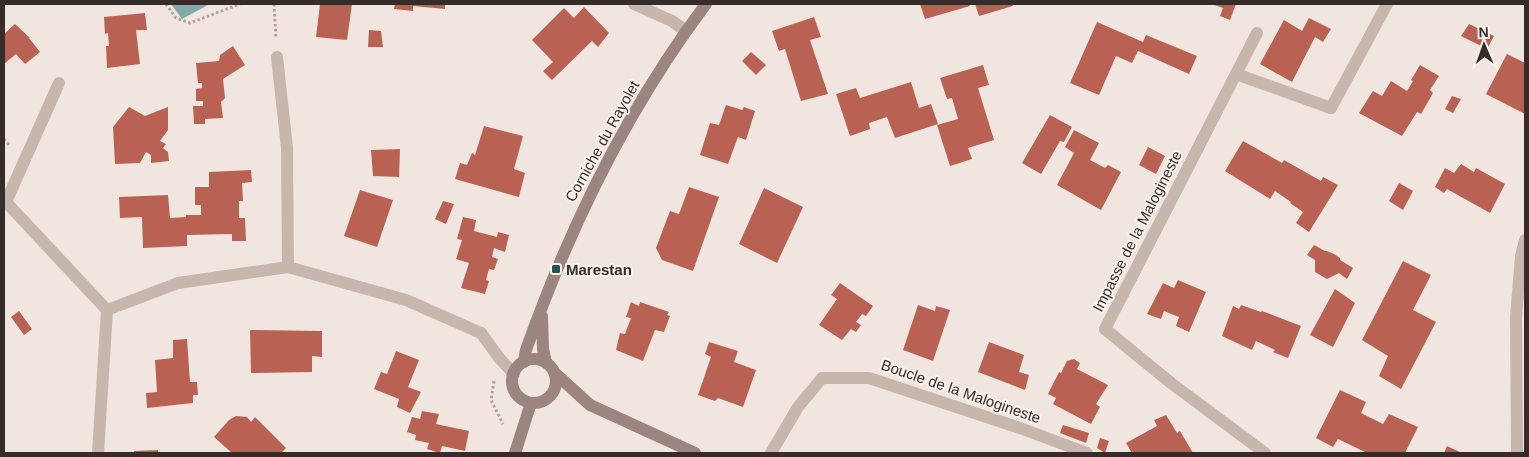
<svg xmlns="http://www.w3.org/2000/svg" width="1529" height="457" viewBox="0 0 1529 457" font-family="Helvetica,sans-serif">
<rect width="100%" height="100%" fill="#f0e6df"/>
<!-- water -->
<path fill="#81aba8" d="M171,4H210L182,19Z"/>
<!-- building -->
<path fill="#b96254" d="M320,4H352L347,40L316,37Z
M395,4H445V9L413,6V11L394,9Z
M920,4H969L970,6L925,19Z
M975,4H1012L1013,6L979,16Z
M1212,4H1236L1230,20L1220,16L1223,8Z
M584,7L609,33L598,47L592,41L552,80L543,71L553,62L532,40L564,8L574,18Z
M145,13L147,30H136L140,64L107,68L106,46H109L108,33L105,34L104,17Z
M814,17L821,37L810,40L828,94L801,101L785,49L779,51L772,31Z
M1309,18L1331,29L1323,42L1315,37L1292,82L1260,64L1284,20L1302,31Z
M1097,22L1143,42L1146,35L1197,56L1189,74L1138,51L1132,63L1116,56L1099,95L1070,83Z
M15,24L30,38H29L40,52L25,64L16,54L4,64V34Z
M1469,24L1494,36L1487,49L1461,36Z
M369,30L381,31L383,47H368Z
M233,46L245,65L223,79L225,98L221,102L223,118L205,119V124H194L193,106H203V101H196V89L202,88V83H198L196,63L219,61L220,55Z
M751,52L766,65L756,75L742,61Z
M1507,54L1525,63V114L1486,94Z
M983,65L989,85L978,88L994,140L968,148L972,159L950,166L937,125L958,119L952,98L947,99L940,78Z
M1420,65L1439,76L1430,90L1433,93L1421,114L1417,112L1402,136L1359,113L1373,91L1382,96L1391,81L1407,91L1413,81L1411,80Z
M911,82L919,108L931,104L938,124L895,138L887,117L869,123L870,129L850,136L836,94L856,88L860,98Z
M1452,96L1461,99L1453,113L1445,109Z
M726,105L742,110L744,107L755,111L746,140L738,137L728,164L700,155L710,123L719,125Z
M129,107L145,116L168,107V130L160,141L166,144L163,148L168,152L169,161L151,163V155L146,152L140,163L115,164L113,127Z
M1050,115L1072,127L1064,142L1060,141L1041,174L1022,163Z
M484,126L523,136L514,169L525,173L519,197L455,179L460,163L467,165L472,153L475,155Z
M1074,130L1099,143L1090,160L1105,168L1108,165L1121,172L1101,210L1057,185L1074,153L1065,147Z
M1243,141L1282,163L1284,160L1321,181L1323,177L1338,185L1309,232L1296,223L1303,212L1290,203L1291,202L1275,191L1270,199L1225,171Z
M1148,147L1165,156L1156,174L1139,165Z
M400,149L399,177L373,176L371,150Z
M1461,164L1474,172L1476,168L1505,184L1490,213L1447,189L1444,193L1435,187L1445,168L1454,173Z
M251,170L252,182L242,183L243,201H239V218H245L246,241H232V234L187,235V246L143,248L142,217L120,218L119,197L168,195L170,218L186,217V215H201V205H195V187H209V172Z
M1399,183L1413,191L1403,210L1389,201Z
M689,187L719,197L693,271L662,260L656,248L670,211L679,214Z
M764,188L803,207L777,263L739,244Z
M360,190L393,200L377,247L344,236Z
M443,201L454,204L446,224L435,219Z
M463,217L476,220L474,231L497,237L498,232L509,235L505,252L494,248L492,257L498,259L494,270L489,269L486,280L489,281L485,294L461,288L469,263L456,259L462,240L457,239Z
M1314,245L1325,251H1327L1334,254L1340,258V260L1353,268L1347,279L1339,273L1327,279L1315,272V260L1307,255Z
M1403,261L1431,275L1413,310L1436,322L1401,389L1379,376L1388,356L1362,340Z
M1178,280L1206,292L1189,332L1176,326L1179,317L1164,311L1161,319L1147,314L1163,283L1174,288Z
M840,283L873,306L866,316L862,314L856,322L861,325L856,332L851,329L842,340L819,325L837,299L831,295Z
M1335,289L1355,303L1333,347L1310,335Z
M631,302L639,306L640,302L669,312L667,315L670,316L664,332L655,330L643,361L616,350L620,333L625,334L631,318L626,317Z
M918,305L935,311L936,306L950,310L933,361L903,350Z
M1241,305L1261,312L1262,311L1301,326L1288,358L1273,352L1275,350L1256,341L1252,350L1222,336L1233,306L1239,309Z
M19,311L32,329L24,335L11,317Z
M250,330L322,331V357L312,356V372L251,373Z
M187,339L190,382H197L198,395H193V403L147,408L146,393L157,392L155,360L173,358V340Z
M709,342L738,351L734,362L756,370L743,407L718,398L715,401L698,395L711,357L705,354Z
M989,342L1024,355L1019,372L1029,375L1025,390L978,372Z
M396,351L419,360L408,387L421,392L410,413L397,407L399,399L374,389L381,372L387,374Z
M1074,359L1080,363L1077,369L1108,385L1096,404L1100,407L1091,424L1053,404L1056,398L1048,394L1059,372L1061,373L1067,361Z
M1340,390L1366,402L1361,413L1383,424L1389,414L1418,427L1405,453H1367L1338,439L1333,447L1316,438Z
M422,411L439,414L436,424L469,431L465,451L442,446L440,453L427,449L429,443L415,440L416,435L407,432L412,417L420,419Z
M1166,415L1177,433L1180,431L1193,453H1132L1126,443L1157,426L1154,420Z
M236,416L247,417L251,422L255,417L286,448L281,453H232L214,437L229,420Z
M1063,425L1089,433L1086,443L1060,433Z
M1100,438L1109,441L1105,453L1097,448Z
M1447,446L1462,453H1444Z
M158,450V453H134V451Z"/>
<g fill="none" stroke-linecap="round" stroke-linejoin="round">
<!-- path -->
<path stroke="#b3a097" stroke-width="3" stroke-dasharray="2.5 2.5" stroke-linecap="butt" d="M166,4L176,18L190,23L240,4
M274,4L276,38
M4,139L10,146
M494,381L491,400L503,424"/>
<!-- lane -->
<path stroke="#c7b6ac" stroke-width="12" d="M634,4L672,21L686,31
M1257,33L1105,329L1171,383L1265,453
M277,57L287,148L288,267
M1236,74L1331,108L1387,4
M481,333L500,359
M1517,453L1516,317L1521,256L1525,240"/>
<!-- street -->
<path stroke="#c7b6ac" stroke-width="12" d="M59,83L6,202L107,310
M500,359L514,374
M98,453L107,310L178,283L288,267L406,300L481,333
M771,453L798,407L822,378H869L1020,428L1087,453"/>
<!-- secondary -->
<path stroke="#9b857e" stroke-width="12" d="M542,316L543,349L546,363
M512 381a22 22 0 1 1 44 0a22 22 0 1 1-44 0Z
M524,362L526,350C570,226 627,109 706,4
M556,374L590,405L695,453
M515,453L531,403"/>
</g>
<!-- markers -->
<rect fill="#245451" stroke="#f8f1eb" stroke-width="2" x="551" y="264" width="10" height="10" rx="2.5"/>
<g text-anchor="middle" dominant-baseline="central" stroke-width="4" stroke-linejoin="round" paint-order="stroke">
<!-- street labels -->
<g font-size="15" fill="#362d2a" stroke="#f8f1eb">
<text transform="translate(602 141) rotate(-61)">Corniche du Rayolet</text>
<text transform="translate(1137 231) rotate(-63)">Impasse de la Malogineste</text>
<text transform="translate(961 391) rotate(19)">Boucle de la Malogineste</text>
</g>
<!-- poi labels -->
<g font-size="15" font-weight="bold" fill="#362d2a" stroke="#f8f1eb" text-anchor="start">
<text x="566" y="269">Marestan</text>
</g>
</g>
<!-- border -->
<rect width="1529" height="457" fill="none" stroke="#362d2a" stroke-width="10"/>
<!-- north arrow -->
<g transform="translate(1484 45) rotate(358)" stroke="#f8f1eb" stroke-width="4" paint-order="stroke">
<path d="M0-4L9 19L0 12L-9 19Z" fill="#362d2a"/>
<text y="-8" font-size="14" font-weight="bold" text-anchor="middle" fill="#362d2a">N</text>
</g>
</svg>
